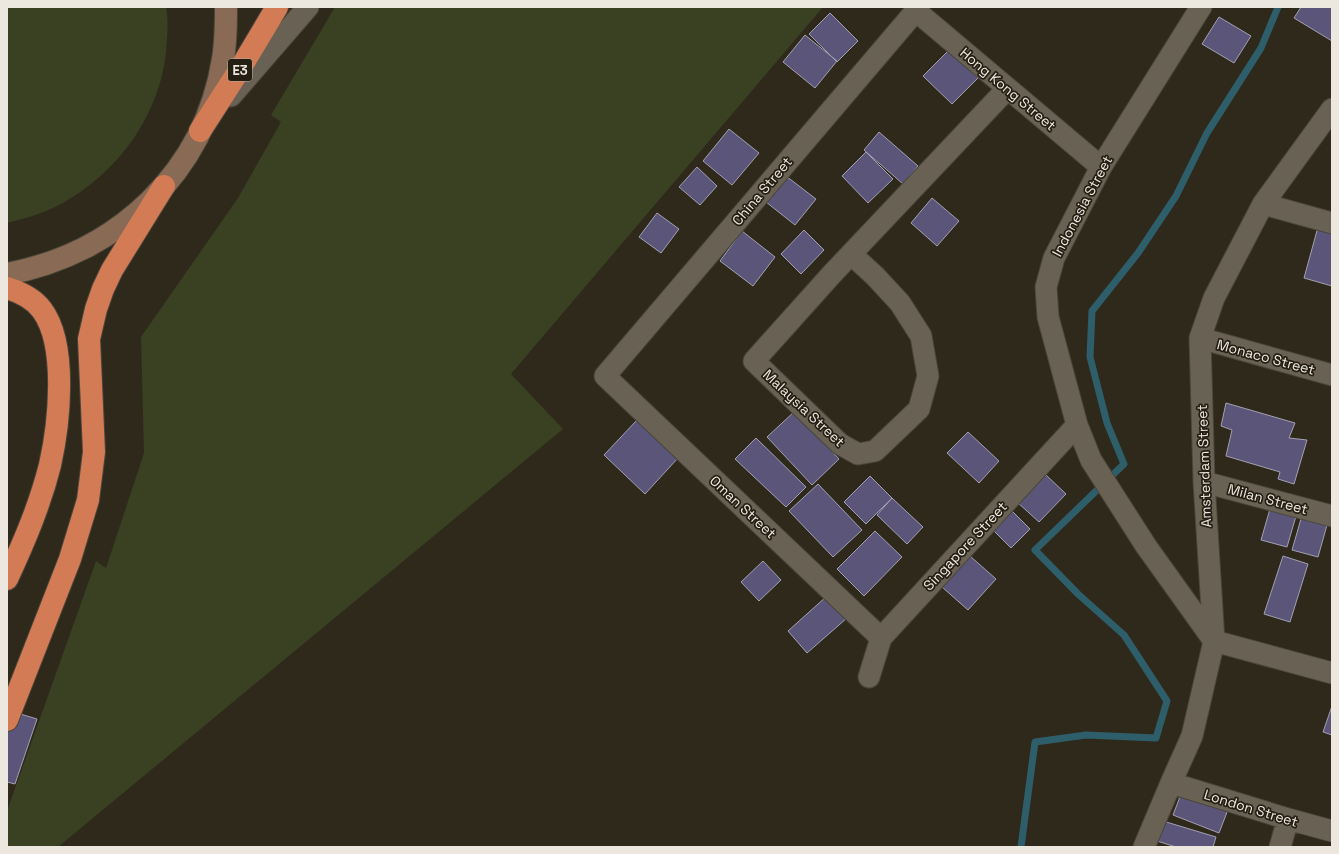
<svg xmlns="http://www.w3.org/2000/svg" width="1339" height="854" viewBox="0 0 1339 854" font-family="'Space Grotesk',sans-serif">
<rect width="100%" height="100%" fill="#2f291c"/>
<!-- green -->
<path fill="#394122" d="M7,7H166C169,22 167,38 166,52C159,119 113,179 53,208C38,215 23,219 7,223Z
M335,7H823L511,374L563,429L58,847H7V811L96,561L106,568L144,453L141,337L238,198L281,122L271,115Z"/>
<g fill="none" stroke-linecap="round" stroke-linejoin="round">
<!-- stream -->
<path stroke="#2d5e6a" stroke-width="7" d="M1021,847L1035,742L1086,735L1156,738L1167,701L1124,635L1078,594L1035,550L1124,464L1107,423L1090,357L1092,311L1138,253L1176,196L1207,133L1261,48L1278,7"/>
</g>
<!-- building -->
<path fill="#5b5679" stroke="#a2a0b1" d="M1301,7H1332V41L1294,18Z
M830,13L858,41L837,62L809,34Z
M1219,17L1251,36L1234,63L1202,44Z
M805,35L837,61L815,88L783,62Z
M949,50L978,78L952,104L923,76Z
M729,129L759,153L732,185L703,161Z
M879,132L918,166L903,184L864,150Z
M866,152L893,179L868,203L842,176Z
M697,167L717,186L700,205L679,187Z
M786,176L816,199L795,225L766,202Z
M932,198L959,221L937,246L911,223Z
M657,213L679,229L661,253L639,237Z
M1318,227L1332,231V286L1304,278Z
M804,230L824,250L801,274L781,254Z
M742,231L775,257L753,286L720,261Z
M1226,403L1295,423L1289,438L1307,440L1294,484L1278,479L1280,472L1226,456L1232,430L1221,426Z
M795,411L839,459L812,485L767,437Z
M637,420L678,458L645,494L604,455Z
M968,432L999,461L979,483L947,453Z
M756,438L806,487L786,507L735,459Z
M1045,474L1066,494L1039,522L1017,502Z
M870,476L892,498L866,524L844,502Z
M818,484L862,530L833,557L789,511Z
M892,498L923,527L907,544L877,515Z
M1272,502L1298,509L1287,547L1261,540Z
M1011,510L1030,529L1011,548L992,529Z
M1303,512L1329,518L1318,557L1292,550Z
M875,531L902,557L864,596L837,569Z
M970,556L996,579L968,610L942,587Z
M1283,556L1308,564L1290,622L1264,614Z
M763,561L781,580L759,601L741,582Z
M827,596L847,618L807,653L788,631Z
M1332,706V735L1323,732Z
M7,710L37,719L15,784L7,782Z
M1183,789L1229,807L1219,833L1173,815Z
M1163,821L1216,837L1213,847H1176L1157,841Z"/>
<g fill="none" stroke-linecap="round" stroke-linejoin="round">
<defs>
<path id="street" d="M1201,7L1101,167L1054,258L1046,287L1048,317L1077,425L1091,460L1146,546L1214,641L1332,673
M916,11L1101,167
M231,96L308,7
M1263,204L1332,223
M851,254L875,276L900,303L921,336L928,376L919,409L875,451L858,454L840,444L754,361L832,274L1007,89
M1200,338L1332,375
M1204,482L1332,516
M881,638L605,376L919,7
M869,677L881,638L1077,425
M1171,783L1288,819L1332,831
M1144,847L1171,783L1192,736L1214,641L1204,482L1200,338L1214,298L1263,204L1332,109
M1280,847L1288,819"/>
<path id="secondary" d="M7,274C118,253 205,172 223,59C226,41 226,24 226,7"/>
<path id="highway" d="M200,131L240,69L277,7
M7,288C20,292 34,299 42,310C68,345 59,425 50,465C40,505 24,542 7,579
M7,720L70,559L88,500L94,452L89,339L96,309L103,289L112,270L164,186"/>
</defs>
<!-- street casing -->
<use href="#street" stroke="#4a453a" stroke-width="23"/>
<!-- secondary casing -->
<use href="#secondary" stroke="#4a453a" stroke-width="24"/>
<!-- highway casing -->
<use href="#highway" stroke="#4a453a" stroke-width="24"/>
<!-- street -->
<use href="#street" stroke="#696254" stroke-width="21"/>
<!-- secondary -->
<use href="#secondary" stroke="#896a54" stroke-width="22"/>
<!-- highway -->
<use href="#highway" stroke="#d37b55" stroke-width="22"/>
</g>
<g text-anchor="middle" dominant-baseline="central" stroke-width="3.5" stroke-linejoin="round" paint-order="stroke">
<!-- shield labels -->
<rect fill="#251f13" stroke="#b0aca2" stroke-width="1" x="228" y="59" width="24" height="22" rx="3"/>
<g font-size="13" font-weight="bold" fill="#ece8e0">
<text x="240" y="70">E3</text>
</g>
<!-- street labels -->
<g font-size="14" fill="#ece8e0" stroke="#251f13">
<text transform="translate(1008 89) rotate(40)">Hong Kong Street</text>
<text transform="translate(762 191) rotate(-50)">China Street</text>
<text transform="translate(1082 206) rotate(-62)">Indonesia Street</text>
<text transform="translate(1266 357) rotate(15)">Monaco Street</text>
<text transform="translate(804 408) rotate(43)">Malaysia Street</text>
<text transform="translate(1204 466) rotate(-92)">Amsterdam Street</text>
<text transform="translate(1268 499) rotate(15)">Milan Street</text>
<text transform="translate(743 507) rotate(43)">Oman Street</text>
<text transform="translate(965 546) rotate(-47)">Singapore Street</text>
<text transform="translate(1251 808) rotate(17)">London Street</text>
</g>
</g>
<!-- border -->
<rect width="1339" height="854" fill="none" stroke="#ece8e0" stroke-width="16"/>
</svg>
